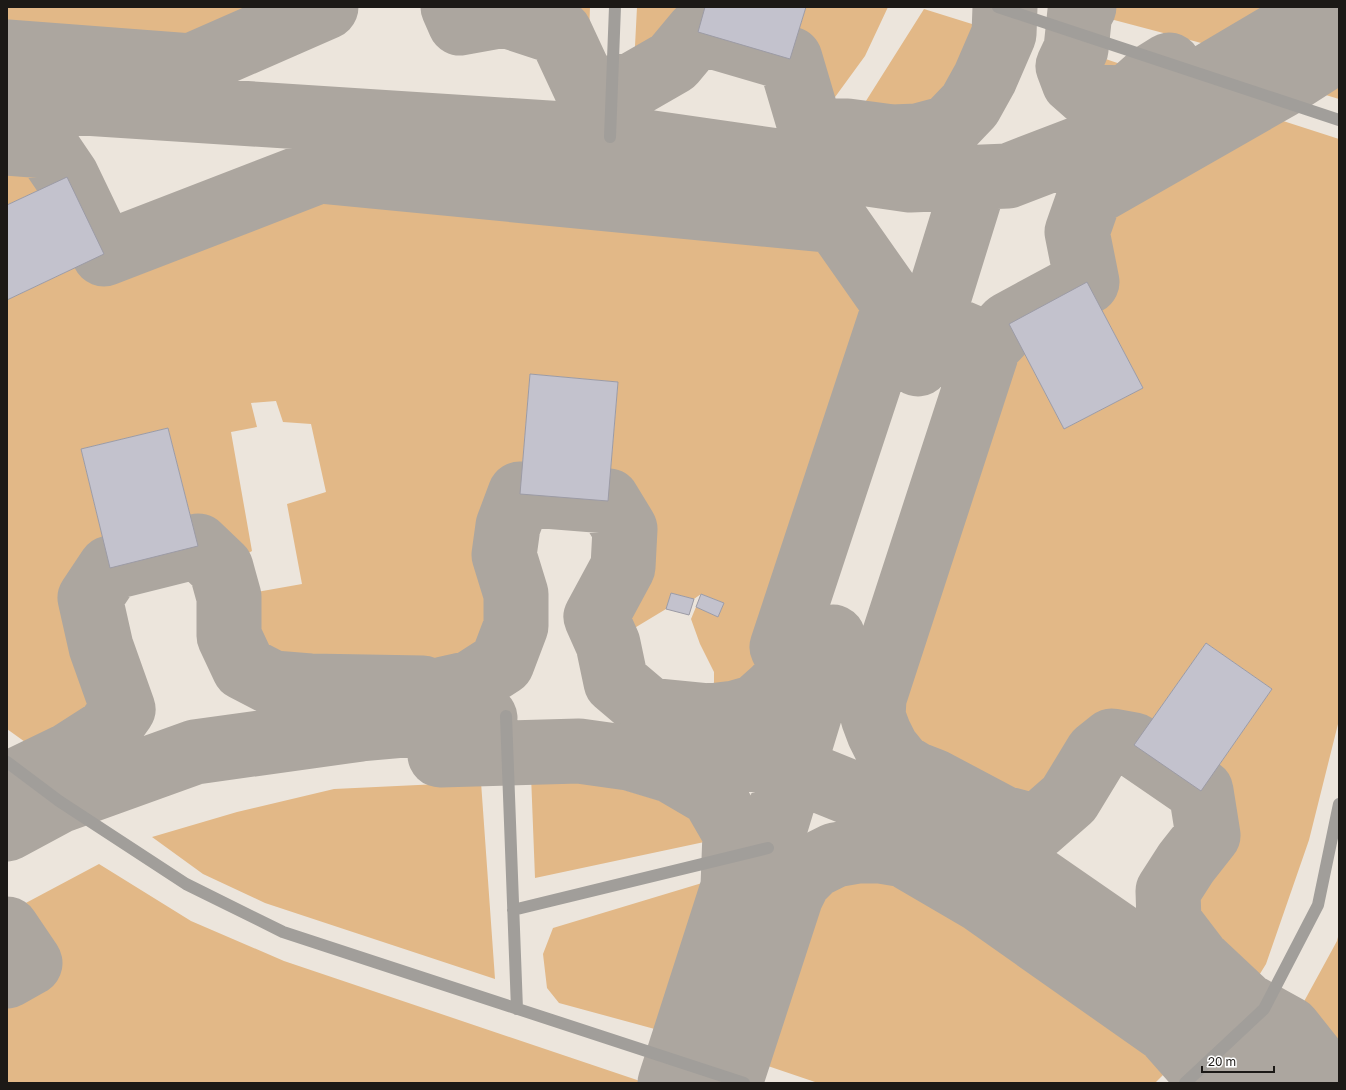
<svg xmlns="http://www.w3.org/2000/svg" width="1346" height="1090" viewBox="0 0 1346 1090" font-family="'Golos Text',sans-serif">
<rect width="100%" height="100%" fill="#ece5dc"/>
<!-- green -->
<path fill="#e2b887" d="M7,7H326L191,66L7,52Z
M453,7H590L587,91L560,33L505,15L460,23Z
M637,7H705L698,32L673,62L633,85Z
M806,7H888L865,56L811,130L790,59Z
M1084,7H1277L1205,44L1080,11Z
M924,9L1004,34L985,78L970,105L948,128L918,136L892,137L847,131Z
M1076,49L1153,75L1127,98L1091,97L1074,82L1068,66Z
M1339,49V99L1286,83Z
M1243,108L1339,139V720L1309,840L1266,964L1242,1003L1198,960L1169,922L1168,891L1186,863L1208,835L1201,791L1272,689L1206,643L1134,745L1112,741L1097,753L1069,799L1037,827L1003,818L933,781L915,774L900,765L887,749L879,733L873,717L874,698L989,345L1009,324L1064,429L1143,388L1087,282L1077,232L1090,195Z
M7,143L46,146L67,177L7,205Z
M319,171L836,221L895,305L782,647L767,675L741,691H714V672L700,644L691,619L696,607L718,617L724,603L701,594L694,599L671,593L666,609L608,644L596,617L623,567L625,529L608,501L618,382L530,374L520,494L508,526L504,555L516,594V626L502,663L471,683L444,689L310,686L273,683L244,668L229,636V597L302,584L287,504L326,492L311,424L283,422L276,401L251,403L257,427L231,432L252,551L221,568L198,546L168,428L81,449L110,568L90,598L101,647L123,709L108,730L69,755L39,752L7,729V300L104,254Z
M531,775L588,779L668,803L690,818L709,841L535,878Z
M481,782L495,979L265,903L203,874L152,837L237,812L334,789Z
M99,864L191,921L284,961L640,1081L639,1083H7V976L30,963L7,929V913Z
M893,874L932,891L1174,1064L1155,1083H818L762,1064L804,922L829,889L862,878Z
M712,880L662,1031L559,1003L547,988L543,954L553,928Z
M1339,933V1083H1332L1289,1029L1337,941Z"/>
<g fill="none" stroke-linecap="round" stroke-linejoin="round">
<!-- taxiway -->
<path stroke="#aca69f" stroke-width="65" d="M453,7L460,23L505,15L560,33L587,91L633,85L673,62L698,32L790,59L811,130L847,131L892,137L918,136L948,128L970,105L985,78L1004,34L1005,7
M1084,7L1080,11L1076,49L1068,66L1074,82L1091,97L1127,98L1153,75L1169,65
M7,52L191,66L326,7
M7,98L610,137L910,180L1008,176L1133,128L1207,77L1325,7
M7,143L46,146L67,177L104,254L319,171L836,221L895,305L989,345L874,698L793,670L782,647L895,305
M949,328L989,345L1009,324L1087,282L1077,232L1090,195L1286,83L1339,49
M918,364L976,177
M658,734L792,769L998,852L1157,962L1233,1038L1269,1083
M11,783L69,755L108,730L123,709L101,647L90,598L110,568L198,546L221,568L229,597V636L244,668L273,683L310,686L423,688
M7,829L59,801L195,752L361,729L485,718
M752,903L833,637
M7,929L30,963L7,976
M670,1083L733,887L735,833L713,795L672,771L629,758L579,751L440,755L444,689L471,683L502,663L516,626V594L504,555L508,526L520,494L608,501L625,529L623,567L596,617L608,644L616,682L649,710L710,716L735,713L756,707L775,690L793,670L874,698L873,717L879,733L887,749L900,765L915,774L933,781L1003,818L1037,827L1069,799L1097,753L1112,741L1134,745L1201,791L1208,835L1186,863L1168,891L1169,922L1198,960L1246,1005L1289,1029L1332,1083
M730,1083L791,896L799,880L813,866L835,855L858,851H880L904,855L981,900L1167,1031L1213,1083"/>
</g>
<!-- building -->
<path fill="#c3c2cd" stroke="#9c9ba5" d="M705,7H806L790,59L698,32Z
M67,177L104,254L7,300V205Z
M1087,282L1143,388L1064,429L1009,324Z
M530,374L618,382L608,501L520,494Z
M168,428L198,546L110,568L81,449Z
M671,593L694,599L689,615L666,609Z
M701,594L724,603L718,617L696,607Z
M1206,643L1272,689L1201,791L1134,745Z"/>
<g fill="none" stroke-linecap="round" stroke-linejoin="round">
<!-- minor -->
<path stroke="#a19e9a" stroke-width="12" d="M998,7L1339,120
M610,137L615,7
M506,716L517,1009
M7,762L59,801L186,884L283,932L744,1083
M513,910L768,848
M1185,1083L1264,1009L1318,905L1339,804"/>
</g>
<!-- border -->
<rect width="1346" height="1090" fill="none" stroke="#1c1916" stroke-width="16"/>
<!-- scale -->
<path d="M1202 1066v6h72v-6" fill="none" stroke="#1c1916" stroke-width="2"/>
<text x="1208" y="1066" font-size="12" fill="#1c1916" stroke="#ffffff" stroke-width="3" paint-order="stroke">20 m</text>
</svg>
